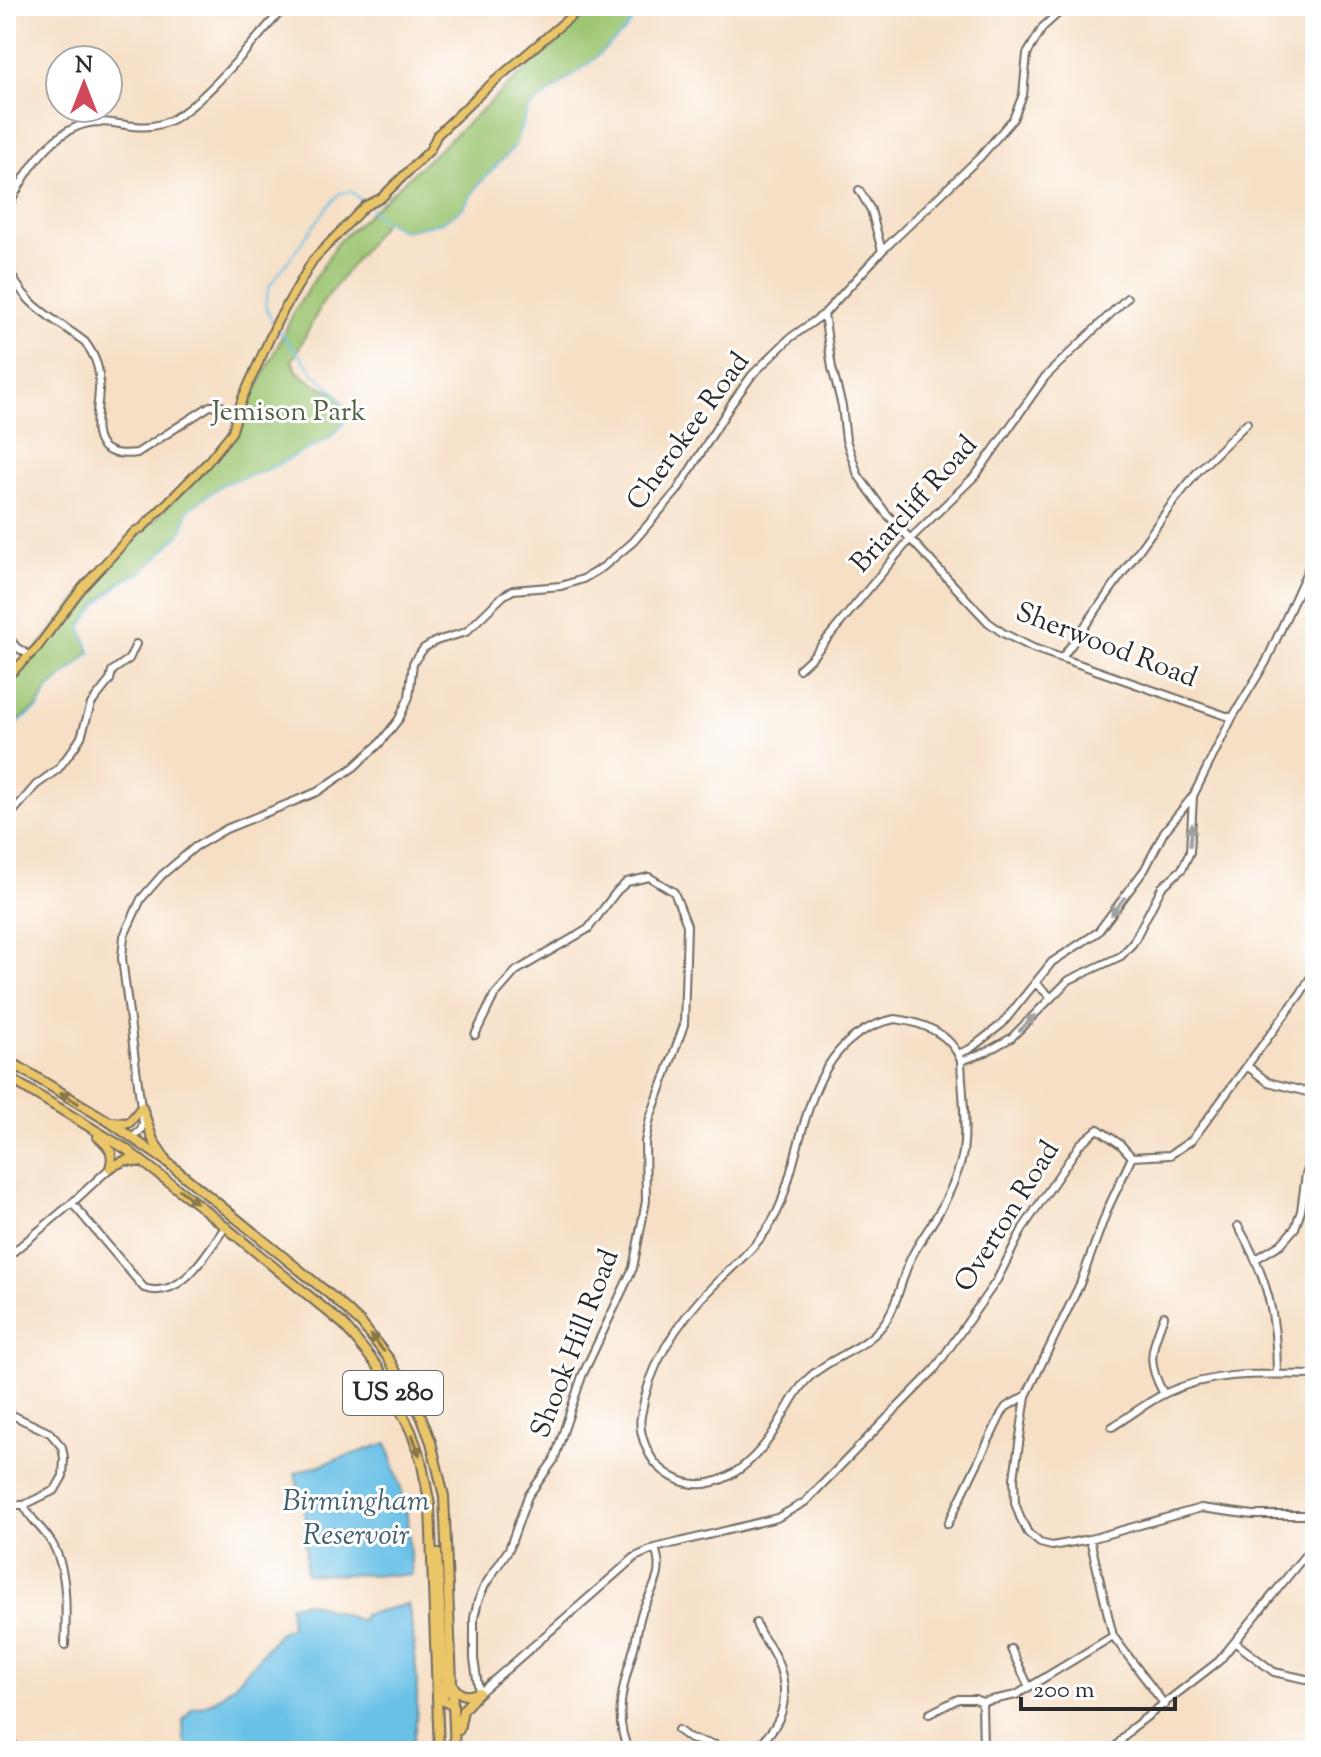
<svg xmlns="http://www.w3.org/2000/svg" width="1321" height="1757" viewBox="0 0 1321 1757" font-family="'Sorts Mill Goudy',serif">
<rect width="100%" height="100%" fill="#fff"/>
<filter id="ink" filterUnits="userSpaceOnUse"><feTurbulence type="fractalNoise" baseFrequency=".0125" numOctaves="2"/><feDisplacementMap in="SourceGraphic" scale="16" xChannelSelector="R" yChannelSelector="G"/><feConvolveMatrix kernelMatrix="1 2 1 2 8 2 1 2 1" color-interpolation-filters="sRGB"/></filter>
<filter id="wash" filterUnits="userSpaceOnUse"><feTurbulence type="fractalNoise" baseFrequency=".006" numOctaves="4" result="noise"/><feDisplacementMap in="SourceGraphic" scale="32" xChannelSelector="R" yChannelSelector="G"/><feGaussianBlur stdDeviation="1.8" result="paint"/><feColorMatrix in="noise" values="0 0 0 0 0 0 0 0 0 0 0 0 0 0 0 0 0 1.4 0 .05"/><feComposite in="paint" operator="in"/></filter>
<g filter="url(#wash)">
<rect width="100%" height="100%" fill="#f6dfc5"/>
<!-- green -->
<path fill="#9dc672" stroke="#64784e" stroke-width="2" d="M595,6H645L623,33L588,64L528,109L514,147L479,184L463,208L442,222L404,231L385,221L322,304L292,361L298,372L314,384L336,393L347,413L343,425L330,438L267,470L223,484L188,510L182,532L142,572L121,581L99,602L81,626L90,653L47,690L38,707L21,719L6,735V685L88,587L208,466L240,424L295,310L338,242Z"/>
<!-- water -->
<path fill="#6ac1e7" stroke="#4a7689" stroke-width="2" d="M387,1443L406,1506L412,1575L306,1574L305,1518L295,1473Z
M308,1602L358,1620L363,1619L362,1615L408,1604C415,1643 423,1713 410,1751H192L184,1740L183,1720L193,1708C223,1708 260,1654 280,1632L291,1627L289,1605Z"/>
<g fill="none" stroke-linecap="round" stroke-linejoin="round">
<!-- stream -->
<path stroke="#6ac1e7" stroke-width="2" d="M370,208L381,219L404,231L442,222L463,208L479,184L514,147L528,109L588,64L623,33L645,6
M272,322L265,304L269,287L329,205L340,193L351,191L365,204
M6,765L7,736L21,721L39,708L48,690L91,653L81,627L99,603L122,582L142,572L182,532L188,510L223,484L267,470L330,438L343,425L347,413L336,393L314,373L276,327"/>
</g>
</g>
<g filter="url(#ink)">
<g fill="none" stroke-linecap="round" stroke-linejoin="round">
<defs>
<path id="minor" d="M6,7L7,6
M859,190L871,210L882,251
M6,212C23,176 52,124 98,122C125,122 142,133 169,121C204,105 257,36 286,6
M6,264C26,309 49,314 85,342C93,353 99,364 99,377C102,411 77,461 137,453L210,406H221L238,415
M824,314L832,368L842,406L846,440L858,475L885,512L988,622L1003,633L1033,648L1232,718
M6,633L16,647L29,655
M1062,658L1174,501L1199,470L1247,423
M799,669L812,657L910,539L976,475L1045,377L1127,298
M6,820L36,785L58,769L74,748L81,737L91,704L110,680L112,671L129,659L136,644
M1035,983L1051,997
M895,1019C922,1022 951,1033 961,1061C962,1090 967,1123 963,1152C960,1170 952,1187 944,1203C934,1223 919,1240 910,1260C900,1282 897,1308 882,1326C863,1350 835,1355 813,1374C791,1392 783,1422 765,1444C737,1479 696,1502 658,1466C647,1455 638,1431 641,1416C649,1363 680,1318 717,1282C743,1257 768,1237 781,1203C806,1136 808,1036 895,1019Z
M475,1035L494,996L516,971L588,929L617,891L627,882L649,877L674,892L687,925L684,1025L650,1118L645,1142L646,1201L633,1268L582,1376L554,1460L528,1496L509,1549L485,1585L478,1601L474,1618V1659L479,1692
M958,1054L970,1049L1002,1024L1052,962L1098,932L1145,869L1164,832L1193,796L1232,718L1266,662L1315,554
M961,1061L986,1052L1011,1038L1069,980L1121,956L1133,943L1162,887L1182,869L1190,852L1193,797
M1247,1066L1268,1082L1315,1094
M132,1138L141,1130L143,1123L122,958L124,936L141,899L162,875L195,847L226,829L317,792L354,767L380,743L399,719L409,697L413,663L424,648L436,641L466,632L503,596L513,590L561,586L583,579L603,567L633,542L677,491L732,403L752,375L790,338L824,314L882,251L980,157L1013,119L1023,95L1027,54L1043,27L1066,6
M1132,1157L1108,1208L1080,1284L1026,1396L1014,1478L1015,1503L1020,1517L1028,1533L1040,1543L1052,1546L1090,1539L1201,1508L1253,1515H1315
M1132,1157L1170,1155L1192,1140L1301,993L1315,970
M72,1203L144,1288C182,1301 206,1253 226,1226
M1238,1226C1267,1276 1277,1316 1277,1374
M6,1258L72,1203L110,1168
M1256,1259L1281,1244L1295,1228L1301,1211L1306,1174L1315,1153
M1164,1394C1145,1361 1152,1349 1164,1316
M6,1412L50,1433L62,1447L64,1458L63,1476L55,1490L24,1505H6
M1112,1427C1130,1416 1147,1402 1166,1393C1214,1371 1263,1374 1315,1375
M24,1505C30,1519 42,1528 50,1540C69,1568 66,1613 65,1645
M948,1524L1002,1413L1006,1407L1026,1396
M1090,1539L1113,1636L1165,1705
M756,1623C759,1634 765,1639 771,1649C785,1672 790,1703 775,1726C769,1735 762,1742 756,1751
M1236,1643L1274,1672L1315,1681
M1011,1649L1029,1687
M477,1695L635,1557L655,1548L777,1518L805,1502L934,1370L997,1280L1023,1228L1080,1144L1098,1129L1120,1144L1132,1157
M982,1702L983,1751
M929,1714L958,1699H975L982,1702L1016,1695L1113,1636
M6,1723L15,1751
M678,1730L690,1739L716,1745L720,1751
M629,1751C612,1717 624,1682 634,1648C637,1636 638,1623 642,1612C652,1587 665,1576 655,1548
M1112,1751L1131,1729L1219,1661L1315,1543"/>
<path id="major" d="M6,678L37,648L82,588L135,531L142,528L206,464L232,432L242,399L278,320L313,260L365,206L381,198L430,150L437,135L483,91L583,6"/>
<path id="highway" d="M6,1059L108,1121L167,1162L334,1298L361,1323L389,1359L421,1416L431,1442L444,1496L455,1751
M6,1076L126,1149L205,1210L343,1324L379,1368L411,1431L421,1460L430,1505L439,1751
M142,1107L153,1140L165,1158
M111,1122L129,1123L142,1107
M98,1137C109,1146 115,1153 110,1168
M111,1167L126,1160L139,1162
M437,1553L444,1676L448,1691L452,1686
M443,1686L444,1701L453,1706
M453,1686C461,1697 468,1697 479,1692
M459,1730L463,1710L474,1698"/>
</defs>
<!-- minor casing -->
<use href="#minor" stroke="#726a61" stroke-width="10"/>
<!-- major casing -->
<use href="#major" stroke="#726a61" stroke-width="11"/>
<!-- highway casing -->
<use href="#highway" stroke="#726a61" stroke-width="12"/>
<!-- minor -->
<use href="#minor" stroke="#fff" stroke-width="6"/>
<!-- major -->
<use href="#major" stroke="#eac669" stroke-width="7"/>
<!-- highway -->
<use href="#highway" stroke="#eac669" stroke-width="8"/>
</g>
<!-- one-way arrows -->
<defs><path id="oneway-solid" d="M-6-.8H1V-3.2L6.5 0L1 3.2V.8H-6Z" transform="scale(2)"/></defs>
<g fill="#a0a0a0">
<use href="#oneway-solid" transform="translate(1191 835) rotate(-85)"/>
<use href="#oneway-solid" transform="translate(1118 906) rotate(127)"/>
<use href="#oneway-solid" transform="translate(1027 1023) rotate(-45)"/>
</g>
<g fill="#8a784a">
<use href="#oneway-solid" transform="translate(69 1098) rotate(-149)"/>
<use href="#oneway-solid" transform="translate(188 1196) rotate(37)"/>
<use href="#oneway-solid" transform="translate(377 1343) rotate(-129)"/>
<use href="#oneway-solid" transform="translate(416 1445) rotate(71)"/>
</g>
</g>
<g text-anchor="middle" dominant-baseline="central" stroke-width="6" stroke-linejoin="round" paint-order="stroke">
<!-- shield labels -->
<rect fill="#fff" stroke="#6b6b6b" stroke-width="2" x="343" y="1371" width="100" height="44" rx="6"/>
<g font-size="26" font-weight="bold" fill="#2b2b2b">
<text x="393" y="1393">US 280</text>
</g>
<!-- park labels -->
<g font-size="28" fill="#536144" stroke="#fff">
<text x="289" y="413">Jemison Park</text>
</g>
<!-- street labels -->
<g font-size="28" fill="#2b2b2b" stroke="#fff">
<text transform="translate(689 432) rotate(-54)">Cherokee Road</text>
<text transform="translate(915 505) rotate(-48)">Briarcliff Road</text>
<text transform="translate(1106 646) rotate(21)">Sherwood Road</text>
<text transform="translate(1008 1217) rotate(-58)">Overton Road</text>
<text transform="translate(576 1344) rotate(-69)">Shook Hill Road</text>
</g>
<!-- water labels -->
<g font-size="30" font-style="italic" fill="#41606d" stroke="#fff">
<text x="356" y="1502">Birmingham<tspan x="356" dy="34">Reservoir</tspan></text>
</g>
</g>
<!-- margin -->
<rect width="1321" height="1757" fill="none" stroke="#fff" stroke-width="32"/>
<!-- north arrow -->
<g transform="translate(84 84)"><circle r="38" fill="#ffffff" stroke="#aaaaaa" stroke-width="2"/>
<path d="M0-6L14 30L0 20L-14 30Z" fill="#d1495b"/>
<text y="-12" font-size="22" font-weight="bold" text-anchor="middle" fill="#2b2b2b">N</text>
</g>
<!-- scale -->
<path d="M1021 1697v12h154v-12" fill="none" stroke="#2b2b2b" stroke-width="4"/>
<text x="1033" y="1697" font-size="24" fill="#2b2b2b" stroke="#ffffff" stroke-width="6" paint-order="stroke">200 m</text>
</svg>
